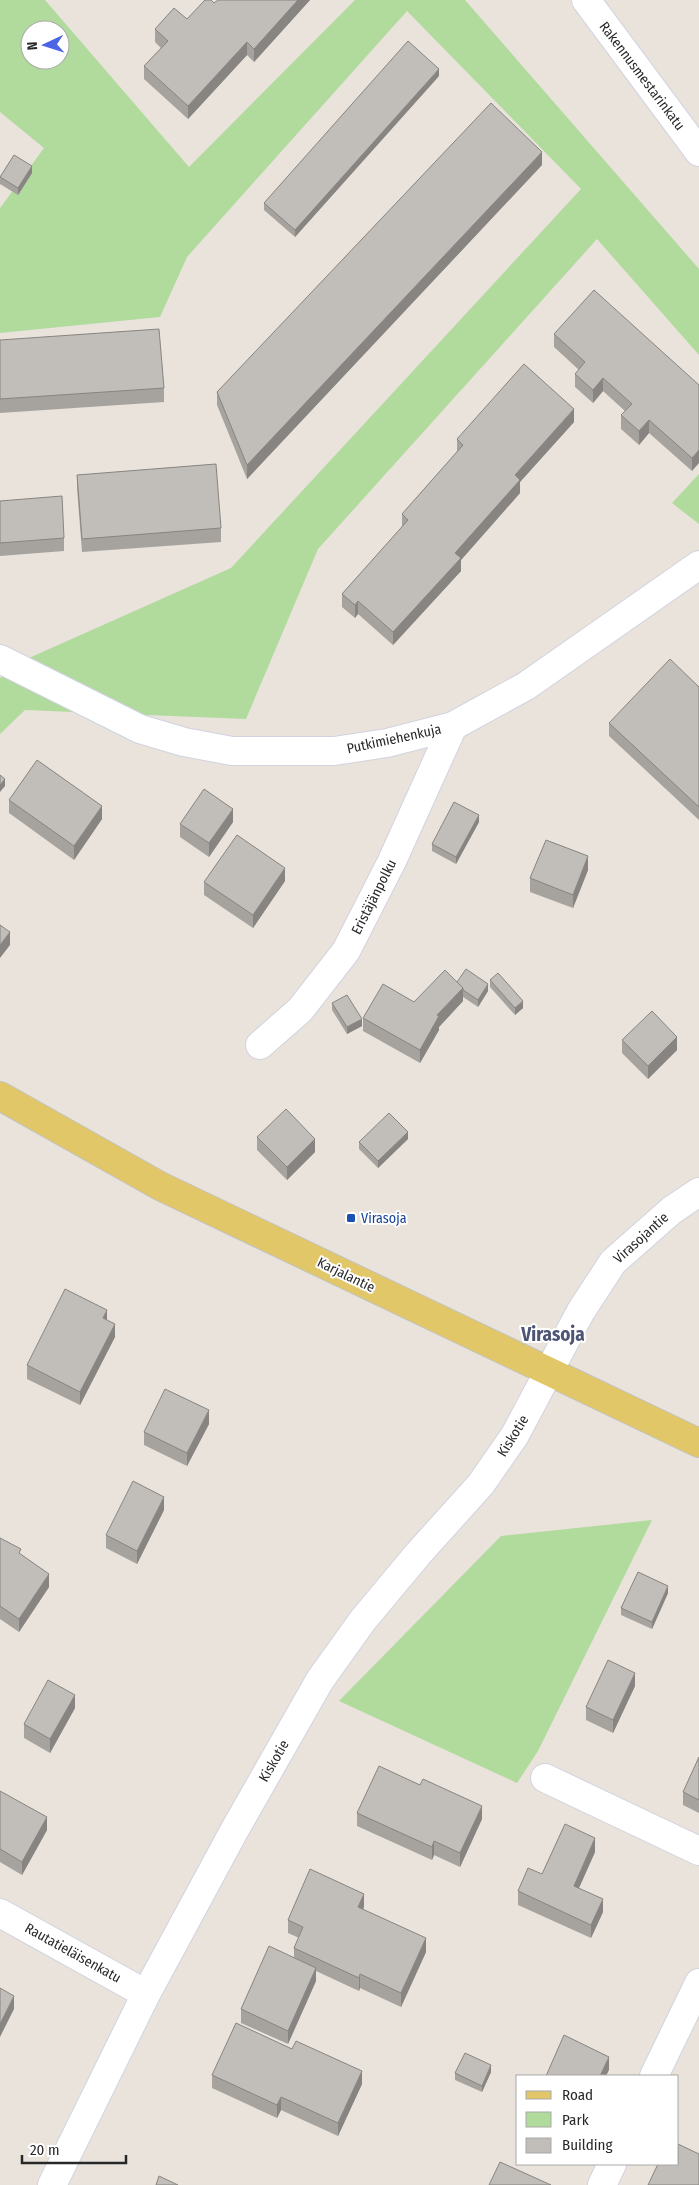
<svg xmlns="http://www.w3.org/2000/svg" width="699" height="2185" viewBox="0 0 699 2185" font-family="'Fira Sans Condensed',sans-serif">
<rect width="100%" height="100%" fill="#e9e3db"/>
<!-- green -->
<path fill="#b1da9d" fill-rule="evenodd" d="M0,0H45L189,167L355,0H465L699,269V355L597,239L318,549L246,719L25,710L0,734V678L29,658L231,568L581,189L407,11L187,257L160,317L0,333V208L44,148L0,112ZM30,30H60V60H30Z
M699,474V524L672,503Z
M652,1520L538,1751L517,1783L339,1701L501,1536Z"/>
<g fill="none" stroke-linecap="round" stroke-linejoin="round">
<defs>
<path id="minor" d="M586,0L699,152
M0,659L140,729L184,742L232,751H334L387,743L453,726L526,686L699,565
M260,1045L300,1010L346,951L392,861L453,726
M545,1778L699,1851
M0,1913L146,1994
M654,2076L699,1983
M52,2185L146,1994L234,1831L320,1680L363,1620L418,1554L481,1484L515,1435L581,1311L613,1262L672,1210L699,1192
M602,2185L612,2164"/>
<path id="major" d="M0,1096L160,1186L699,1443"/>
</defs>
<!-- minor casing -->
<use href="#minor" stroke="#d1d3df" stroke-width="30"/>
<!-- major casing -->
<use href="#major" stroke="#c3c3c3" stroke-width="30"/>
<!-- minor -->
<use href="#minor" stroke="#fff" stroke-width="28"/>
<!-- major -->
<use href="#major" stroke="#e1c768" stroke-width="28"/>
</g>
<!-- wall -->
<path fill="#a6a39e" d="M310,0L254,62L247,55L188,119L144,79V66L161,48L155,42V29L187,19L214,3Z
M439,76L295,237L264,210V203Z
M542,165L247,479L217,405V392Z
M32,173L18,195L0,184V177Z
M554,334L699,385L692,471L649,433L639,445L621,429V415L625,411L603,391L593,403L575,387V374L579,370L554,347Z
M0,340L164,388V402L0,413Z
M574,422L520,482V493L461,560V571L393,645L358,614L355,618L342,607V594L402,527V514L457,452V439Z
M77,475L221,528V542L82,552L77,488Z
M0,501L64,538V551L0,556Z
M699,687V820L609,736V723Z
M9,800L102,819L74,860L9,813Z
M233,822L209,857L180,837V824Z
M479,822L456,864L432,851V844Z
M588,870L573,908L530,892V878Z
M285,881L253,928L204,895V882Z
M490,980L523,1008L515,1015L490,987Z
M457,982L488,991L478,1007L463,997V1001L439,1027V1030L420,1063L363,1031V1018L414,1002Z
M332,1003L362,1026L347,1034L332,1010Z
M622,1040L677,1050L648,1079L622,1053Z
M257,1137L315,1152L287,1180L257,1150Z
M408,1139L378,1168L359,1149V1142Z
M115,1337L80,1405L27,1379V1365Z
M209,1424L187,1466L144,1445V1432Z
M164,1510L137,1564L106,1548V1535Z
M0,1538L21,1555L49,1587L19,1632L0,1619Z
M668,1593L652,1629L621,1615V1608Z
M635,1686L613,1733L586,1720V1707Z
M75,1708L50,1753L24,1738V1724Z
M699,1757V1813L683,1805V1792Z
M0,1791L47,1830L22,1875L0,1862Z
M357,1813L482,1819L460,1867L434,1855L432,1860L357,1826Z
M595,1852L579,1888L603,1912L591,1938L518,1905V1891L542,1874Z
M364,1907L363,1909L426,1952L401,2007L360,1988L359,1991L316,1971V1981L288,2044L241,2023V2009L294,1958V1948L299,1938L288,1933V1920Z
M491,2072L482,2092L455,2080V2073Z
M212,2075L362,2084L338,2136L281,2110L277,2118L212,2088Z"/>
<!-- shaded-wall -->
<path fill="#878481" d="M298,0H310L254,62V49Z
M247,42V55L188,119V106Z
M439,69V76L295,237V230Z
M542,152V165L247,479V465Z
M32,166V173L18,195V188Z
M603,378V391L593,403V390Z
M574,409V422L520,482V493L461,560V571L393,645V632L515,475Z
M649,420V433L639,445V431Z
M699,450V463L692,471V458Z
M358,601V614L355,618V605Z
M5,779V786L0,792V785Z
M102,806V819L74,860V846Z
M233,809V822L209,857V843Z
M479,815V822L456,864V857Z
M588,856V870L573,908V895Z
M285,868V881L253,928V915Z
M10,932V945L0,958V945Z
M488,984V991L478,1007V1000Z
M463,988V1001L439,1027V1030L420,1063V1050L437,1015Z
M523,1001V1008L515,1015V1008Z
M362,1019V1026L347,1034V1027Z
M677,1037V1050L648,1079V1066Z
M408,1132V1139L378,1168V1161Z
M315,1139V1152L287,1180V1167Z
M107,1310V1324L103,1318Z
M115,1324V1337L80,1405V1392Z
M209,1410V1424L187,1466V1453Z
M164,1497V1510L137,1564V1551Z
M49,1574V1587L19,1632V1619Z
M668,1586V1593L652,1629V1622Z
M635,1673V1686L613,1733V1720Z
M75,1695V1708L50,1753V1739Z
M482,1806V1819L460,1867V1853Z
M47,1817V1830L22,1875V1862Z
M595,1838V1852L574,1899V1886Z
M434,1841V1855L432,1860V1847Z
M364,1894V1907L358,1920V1907Z
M603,1899V1912L591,1938V1925Z
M426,1938V1952L401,2007V1993Z
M316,1968V1981L288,2044V2031Z
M360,1974V1988L359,1991V1978Z
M14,1996V2009L0,2037V2024Z
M609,2057V2070L606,2076H600Z
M491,2065V2072L482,2092V2086Z
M362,2071V2084L338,2136V2123Z
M281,2097V2110L277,2118V2105Z"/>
<!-- building -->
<path fill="#c1bdb8" stroke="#878481" d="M205,0H211L214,3L218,0H298L254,49L247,42L188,106L144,66L168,41L155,29L174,8L187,19Z
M408,41L439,69L295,230L264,203Z
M491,103L542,152L247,465L217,392Z
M14,155L32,166L18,188L0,177Z
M594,290L699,385V450L692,458L649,420L639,431L621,415L632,404L603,378L593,390L575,374L585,362L554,334Z
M159,329L164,388L0,399V340Z
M524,364L574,409L515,475L520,480L455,553L461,558L393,632L358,601L355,605L342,594L408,520L402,514L463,445L457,439Z
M216,464L221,528L82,539L77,475Z
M62,496L64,538L0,543V501Z
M670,659L699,687V807L609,723Z
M37,760L102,806L74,846L9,800Z
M0,775L5,779L0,785Z
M204,789L233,809L209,843L180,824Z
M454,802L479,815L456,857L432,844Z
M237,835L285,868L253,915L204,882Z
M546,840L588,856L573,895L530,878Z
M0,925L10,932L0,945Z
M466,969L488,984L478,1000L463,990V988L457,982Z
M445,970L463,988L437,1015L439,1016L420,1050L363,1018L383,984L414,1002Z
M498,973L523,1001L515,1008L490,980Z
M347,995L362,1019L347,1027L332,1003Z
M652,1011L677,1037L648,1066L622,1040Z
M286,1109L315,1139L287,1167L257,1137Z
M389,1113L408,1132L378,1161L359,1142Z
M65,1289L107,1310L103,1318L115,1324L80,1392L27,1365Z
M165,1389L209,1410L187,1453L144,1432Z
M133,1481L164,1497L137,1551L106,1535Z
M0,1538L21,1549L19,1553L49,1574L19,1619L0,1606Z
M638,1572L668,1586L652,1622L621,1608Z
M608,1660L635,1673L613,1720L586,1707Z
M48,1680L75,1695L50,1739L24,1724Z
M699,1757V1800L683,1792Z
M379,1766L420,1785L423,1779L482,1806L460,1853L434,1841L432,1847L357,1813Z
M0,1791L47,1817L22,1862L0,1849Z
M565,1824L595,1838L574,1886L603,1899L591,1925L518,1891L528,1868L542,1874Z
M310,1869L364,1894L358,1907L426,1938L401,1993L360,1974L359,1978L294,1948L303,1927L288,1920Z
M269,1946L316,1968L288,2031L241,2009Z
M0,1988L14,1996L0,2024Z
M236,2023L292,2049L296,2041L362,2071L338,2123L281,2097L277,2105L212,2075Z
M564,2035L609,2057L600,2076H546Z
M465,2053L491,2065L482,2086L455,2073Z
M678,2144L699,2154V2185H648L658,2164H678Z
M500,2162L551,2185H489Z
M159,2176L178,2185H156Z"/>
<!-- markers -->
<rect fill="#1a4fb4" stroke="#fff" stroke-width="2" x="346" y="1213" width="10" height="10" rx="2.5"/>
<g text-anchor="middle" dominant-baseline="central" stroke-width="4" stroke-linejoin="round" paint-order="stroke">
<!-- street labels -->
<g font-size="14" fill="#282828" stroke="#fff">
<text transform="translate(642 76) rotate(53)">Rakennusmestarinkatu</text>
<text transform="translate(394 739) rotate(-12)">Putkimiehenkuja</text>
<text transform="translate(374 897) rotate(-63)">Eristäjänpolku</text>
<text transform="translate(641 1238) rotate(-42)">Virasojantie</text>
<text transform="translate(346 1275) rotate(26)">Karjalantie</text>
<text transform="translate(513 1436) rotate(-58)">Kiskotie</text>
<text transform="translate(274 1761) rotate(-60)">Kiskotie</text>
<text transform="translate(73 1953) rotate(29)">Rautatieläisenkatu</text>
</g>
<!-- transit labels -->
<g font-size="14" fill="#164399" stroke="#fff" text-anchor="start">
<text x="361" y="1218">Virasoja</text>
</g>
<!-- district labels -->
<g font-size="19" font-weight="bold" fill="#4e5473" stroke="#fff">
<text x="553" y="1334">Virasoja</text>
</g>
</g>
<!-- legend -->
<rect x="516" y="2075" width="162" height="90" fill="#ffffff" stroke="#a9a9a9"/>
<rect x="526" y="2091" width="25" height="8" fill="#e1c768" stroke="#a9a9a9"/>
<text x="562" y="2100" font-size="15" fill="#282828">Road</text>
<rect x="526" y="2112" width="25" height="15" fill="#b1da9d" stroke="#a9a9a9"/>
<text x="562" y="2125" font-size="15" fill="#282828">Park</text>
<rect x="526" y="2138" width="25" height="15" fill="#c1bdb8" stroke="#a9a9a9"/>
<text x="562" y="2150" font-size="15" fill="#282828">Building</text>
<!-- north arrow -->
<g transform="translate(45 45) rotate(266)"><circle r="24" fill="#ffffff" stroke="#a9a9a9"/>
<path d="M0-4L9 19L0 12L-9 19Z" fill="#4b65e6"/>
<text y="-8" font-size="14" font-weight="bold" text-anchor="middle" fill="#282828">N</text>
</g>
<!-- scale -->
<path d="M22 2155v8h104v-8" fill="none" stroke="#282828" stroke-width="2.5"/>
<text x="30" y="2155" font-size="15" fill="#282828" stroke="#ffffff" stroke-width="4" paint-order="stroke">20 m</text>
</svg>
